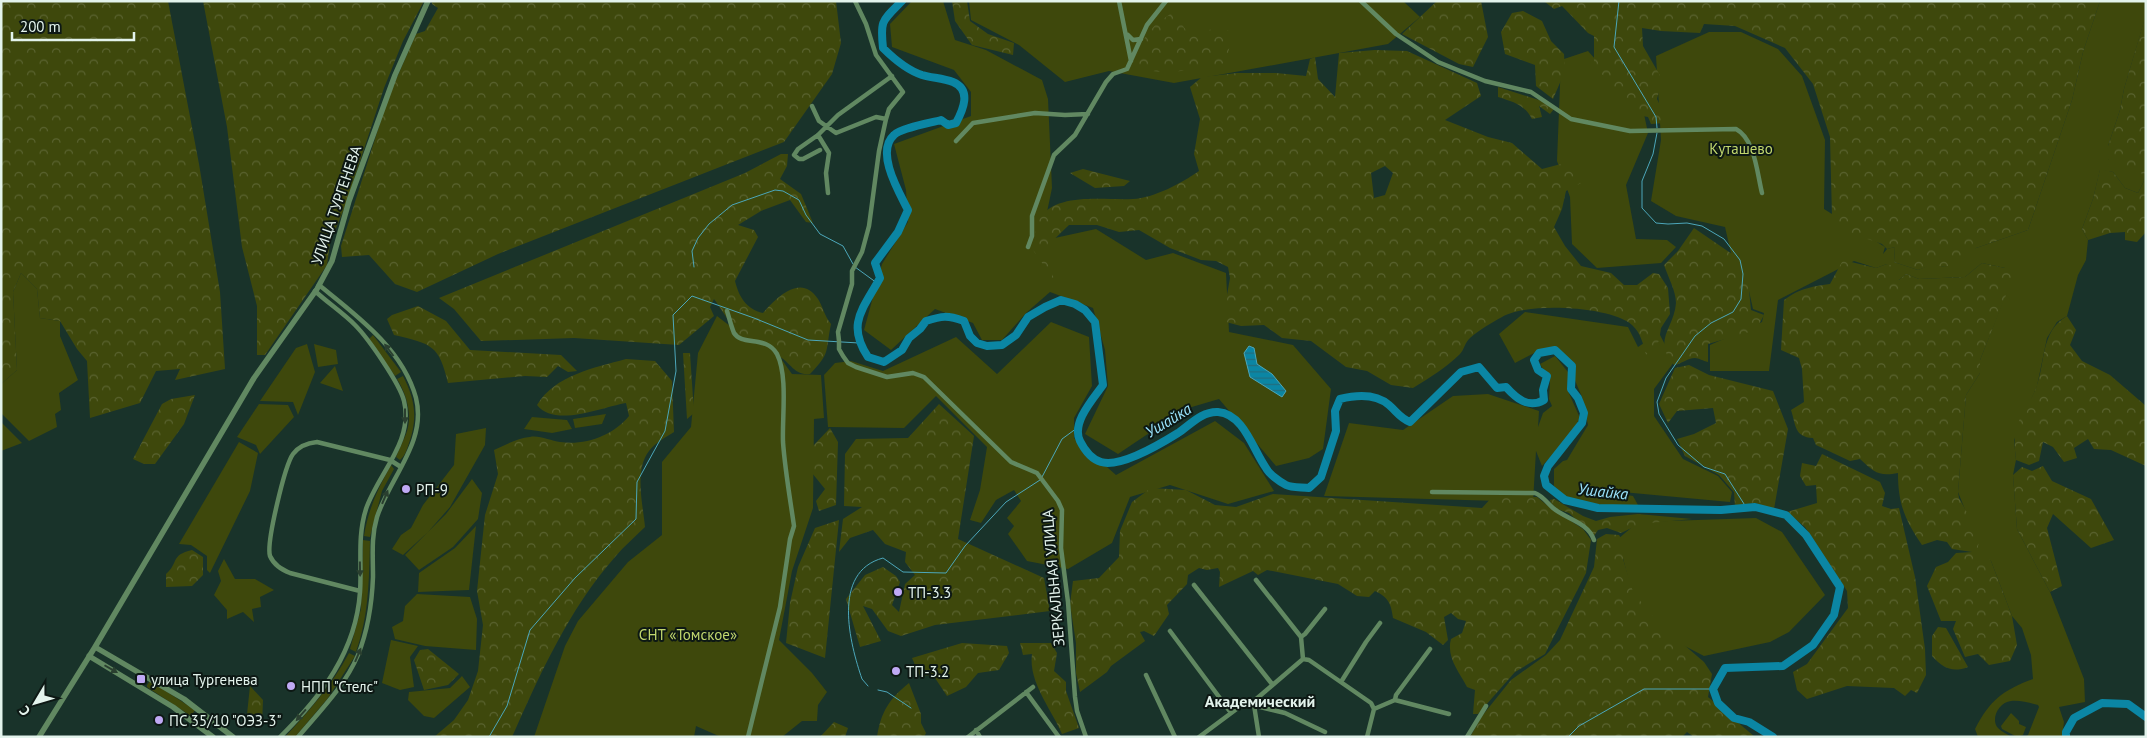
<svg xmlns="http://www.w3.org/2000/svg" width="2147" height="738" viewBox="0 0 2147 738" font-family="'PT Sans',sans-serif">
<defs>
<pattern id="forest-crowns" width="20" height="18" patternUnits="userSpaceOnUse" patternTransform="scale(1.25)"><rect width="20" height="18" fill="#3e480c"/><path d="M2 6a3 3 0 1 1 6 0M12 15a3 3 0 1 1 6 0" fill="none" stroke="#5a6330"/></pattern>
<pattern id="water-rules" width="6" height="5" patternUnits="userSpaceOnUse" patternTransform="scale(1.25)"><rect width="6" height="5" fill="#0b86a4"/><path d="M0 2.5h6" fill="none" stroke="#226e7f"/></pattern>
</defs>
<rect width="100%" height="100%" fill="#19332a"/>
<!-- green -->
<path fill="#3e480c" d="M912,1H943L955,40L986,50L1042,80L1048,99L1052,188L1041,241L1096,229L1146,260L1173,253L1226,273L1229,332L1293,345L1331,389L1323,449L1309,458L1276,466L1219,399L1185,409L1118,454L1085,434L1108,386L1105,350L1093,308L1050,292L1026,313L1002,340H982L973,323L935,309L891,350L864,330L882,264L908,222L906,190L894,144L971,116V92L954,70L892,47L890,24Z
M969,1H1403L1420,17L1388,44L1268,66L1174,83L1109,71L1065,82L1019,45L971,20Z
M2100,1H2146V15L2124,89L2120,110L2108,146V159L2142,171L2144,181L2138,193L2125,188L2113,172L2100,170L2093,199L2082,229L2088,240L2086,260L2078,275L2067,316L2057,322L2047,338L2037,386L2014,440L2016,460L2013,475L2017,529L2050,592L2084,679L2085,702L2059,707L2064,722L2062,737H2025L2028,735L2039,707L2038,705C2030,703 2020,700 2011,701C1999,702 1990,719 1998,728C2002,732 2007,734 2012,737H1978L1975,729C1990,700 2003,690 2033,679L2031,655L2022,628L2012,616L1991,561L1977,553L1966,512L1958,492L1966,395L1980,373V360L2016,268H2005L1982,263L1965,277L1919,279L1906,274L1899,280L1887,264L1876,268L1854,261L1778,300L1769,371H1710V345L1762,322L1764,313L1753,309L1747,282L1737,279L1725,227L1676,216L1651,201L1661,140L1656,56L1709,32H1741L1778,49L1802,76L1825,140L1824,209L1885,247L1883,254L1887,249L1895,247L1894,262L1918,270L1932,264L1945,267L1976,248L2028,230L2072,100L2083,52Z
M1588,51L1644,114L1648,133L1626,185L1636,239L1667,240L1676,247L1661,263L1597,268L1572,244L1570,197L1557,161L1561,60Z
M21,273L37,289L40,318L60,321V336L78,380L59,393L61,410L55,414L57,427L29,441L1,413V384L17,370L13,292Z
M1525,312L1628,327L1638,347L1659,333L1674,362L1654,389V416L1683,459L1718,476L1732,492L1730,502L1622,492V494L1633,496L1638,505H1601L1577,500L1566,497L1554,486V469L1563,461L1567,460L1588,425L1582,397L1565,357L1542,349L1515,363L1499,334Z
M717,316L743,336L767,339L792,374L821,375L824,418L814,419L813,508L792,571L779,640L812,673L827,692L818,705L817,721H802L782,737H721L696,726L694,737H534L565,646L578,621L628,562L662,535V462L691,427L698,353Z
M1051,322L1089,337L1092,386L1074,418V438L1116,475L1215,421L1244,443L1274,491L1228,504L1170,485L1130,497L1112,543L1068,569L1027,561L1008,534L1014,526L1007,518L1021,501L1014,490L996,500L981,523L970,520L980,490L987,447L936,396L904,428L828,427L824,375L835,363L851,361L883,371L956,337L997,374Z
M373,335L401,372L395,376L369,339Z
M307,344L315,372L298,415L293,402L260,401L296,348Z
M314,344L336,350L338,364L318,367Z
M1555,356L1568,372V391L1580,418L1568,439L1542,466L1536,451L1533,502L1324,496L1349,423L1403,430L1453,396L1488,394L1539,411L1538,427L1543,413L1552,406L1549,399L1550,381L1540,364Z
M335,366L343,391L320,383Z
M403,376C415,399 418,418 409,443C407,449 405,456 400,460L396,457C399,449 403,442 406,434C413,416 407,395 397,379Z
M259,404L288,405L294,417L260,454L256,445L237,437Z
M606,414L602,424L575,428L573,419Z
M532,417L567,420L572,429L552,433L524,429Z
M1,422L22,443L1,451Z
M486,428L485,445L450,507L428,532L403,555L392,549L401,535L411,528L423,505L454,465L456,434Z
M239,442L258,453L250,491L210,573L207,570V556L191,545L179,544Z
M391,465L394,469L382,491L370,537L364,536C368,510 378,488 391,465Z
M472,479L482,493L478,519L453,547L419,570L405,555L446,514Z
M1756,518L1782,532L1825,595L1789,632L1770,642L1704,656L1667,637L1632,593L1618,539L1638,522Z
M476,526L469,590L418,592L419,573L455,548Z
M363,540L370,541C369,580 369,615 356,652L350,649L361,609Z
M224,559L235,579H255L274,590L260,597L261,607L252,609L254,622L243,612L227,619V610L214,595L221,581L218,571Z
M417,594L470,597L477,619L476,650L425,646L395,639L392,627L403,621L405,606Z
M391,640L418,646L410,657L414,687L400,690L382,683Z
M349,653L355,656L328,698L295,737H285C309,711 332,685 349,653Z
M462,676L470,687L434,718L424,716L408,700L409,692L450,688Z
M150,681L195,710L191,716L147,687V685Z
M2011,713L2019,721V724L2026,727L2023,735L2017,737L2002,729L2001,726Z"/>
<!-- forest -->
<path fill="url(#forest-crowns)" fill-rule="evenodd" d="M1,1H168L199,164L220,292L225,369L175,380L180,369L156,371L140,403L90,418L87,361L77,349L60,321L40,318L37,289L21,273L13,292L17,370L1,384Z
M203,1H424L403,41L384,88L346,204L330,243L327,265L265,355H257V306L242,247L227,127Z
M432,1H836L841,43L832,74L784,142L498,254L417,292L395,284L369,255L342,257L341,246L388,98L416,34L425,31L438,8L432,4Z
M952,1H967L970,21L988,34L1014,43L1013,55L972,45L955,21Z
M1437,1H1481L1488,37L1473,67L1459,64L1402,34Z
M2100,1L2083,52L2072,100L2028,230L1976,248L1969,258L1945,267L1932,265L1918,270L1894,262L1895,247L1887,249L1882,244L1844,231L1832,217L1830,137L1813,84L1785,48L1735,26L1704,24L1700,33L1661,31L1642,28L1643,46L1662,79L1657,99L1665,116L1664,123L1651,124L1648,117L1638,115L1613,93V87L1594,65V36L1588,33L1562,6L1554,9L1545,2Z
M1523,11L1542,21L1551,41L1564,54L1565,71L1553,99L1536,86L1535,65L1505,54L1501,32L1512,13Z
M1173,12L1188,33L1201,32L1213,29L1233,31L1226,63C1199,68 1164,78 1137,67L1143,40L1155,25Z
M2146,14V232L2137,242L2125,240V232L2110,233L2088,240L2082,229L2093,199L2100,169L2113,172L2125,188L2138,193L2144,181L2141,172L2125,174L2108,159V146L2120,110L2124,89Z
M1375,50L1407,51L1477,83L1481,96L1445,120L1488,137L1512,143L1542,169L1561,164L1579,167L1581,183L1566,191L1562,209L1554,227L1565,246L1581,266L1611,273L1624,285H1637L1653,273L1659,274L1668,288L1670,314L1661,328L1659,341L1646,355C1643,344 1641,333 1632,325C1611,306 1525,302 1502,317C1491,323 1479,330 1470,338C1465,342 1464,350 1460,354C1446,368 1429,378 1413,388L1391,385L1367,371L1346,367L1311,341L1282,338L1264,325L1241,326L1226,322L1227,295L1230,278L1228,267L1216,261L1201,260L1170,248L1139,230L1119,232L1097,225H1069L1042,251L1056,283L1033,250C1035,241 1035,228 1039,220C1055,191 1106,201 1133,199C1154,198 1182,183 1199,171L1194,154L1200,119L1190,87L1202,77L1237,73H1276L1306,76L1310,59L1315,57L1318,79L1335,97L1339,53ZM1385,166L1393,173L1385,195L1374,198L1371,173Z
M1498,87L1542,101L1554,109L1550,114L1539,106L1542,117L1532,119C1524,104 1513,102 1498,97Z
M781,154H788L787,166L780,179L801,194L813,223L806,222L790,200L761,211L738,225L754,230L758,237L735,281C739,297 746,309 763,313C777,297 801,273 818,299C823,307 824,315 831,324C825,353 831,352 810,374C793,376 790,360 776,355L771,345C762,341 753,341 743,338C737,335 720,307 714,299L710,307L714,316L679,345L574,338L481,341L454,309L439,298L745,173Z
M1083,169L1130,181L1124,186L1095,188L1070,173Z
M1694,228L1732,254L1738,277L1748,280L1751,310L1764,315L1756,330L1708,344V362C1703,361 1699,358 1695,358C1687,358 1682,364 1674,365C1652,340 1674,329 1676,303C1676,291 1668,277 1664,265L1678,251Z
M1843,260L1876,268L1887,264L1898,268L1899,280L1906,274L1919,279L1965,277L1982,263L2005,268H2017L1980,360V373L1966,395L1958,492L1959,498L1980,536L1977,552L1981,550L1991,561L2012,616L2017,645L2010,661L1989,665L1978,654L1965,657L1953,629L1956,621H1941L1927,586L1936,567L1948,562L1956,553L1972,552L1952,549L1947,542L1937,540L1922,545C1905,520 1898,504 1898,473C1879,477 1874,472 1860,459L1850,461L1816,445L1813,438C1794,437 1796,425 1791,410L1804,402L1802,369L1799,358L1781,350L1784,300C1801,288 1810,287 1830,284Z
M418,306L446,321L470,350L561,355L577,371L568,372L558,366L547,377L525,376L448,383C439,345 432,344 394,335L387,319L392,315Z
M2067,316L2076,330L2070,345L2082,361L2110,375L2146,406V466L2111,450L2094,449L2088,439L2074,448L2077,458L2064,462L2053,447L2043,442L2039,461L2029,465L2016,460C2015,449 2013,437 2017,426C2021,413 2031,401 2036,388C2046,362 2040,332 2067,316Z
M683,353H690L694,413L687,419Z
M626,359L655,361L672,381L674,432C666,437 655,443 649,451C634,470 643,505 645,527C635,537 624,546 615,557C569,609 540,674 512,737H434L454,720L468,700L478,671L483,625L477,591L485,515L498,474L494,450C505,445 518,438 530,437C539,435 551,441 560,442C585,446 614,435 629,416L626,403C602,407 555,428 537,405C555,375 594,368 626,359Z
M1689,365L1709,375L1773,391L1788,429L1774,509L1755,503L1735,506L1734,492L1719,475L1685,456L1677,439L1694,434L1716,423L1713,408L1677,411L1668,423L1659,404L1675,368Z
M195,395L184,424L155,464H144L133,459L162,404L171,399Z
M939,404L974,436L958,539L1044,578L1050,611L935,625L901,636L888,631L872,609L863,606L881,641L860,647L846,599L865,575L883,567L896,576L900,582L892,605L899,612L905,584L915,575L905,562L906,552L885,544L873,530L850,538L839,552L843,519L862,507L844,506L845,454L856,439L908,438Z
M830,428L838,442L836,505L819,511L816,501L825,489L812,473L813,446Z
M1822,454L1880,482L1885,493L1882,506L1891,509L1899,508L1915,577L1925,649L1926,675L1917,693L1911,690L1905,696L1894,688L1847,686L1807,699L1797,690L1793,672L1807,664L1848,608L1847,591L1805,527L1787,512L1817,503L1816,485L1806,486L1800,476L1802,463L1816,466Z
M2043,466L2052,481L2091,499L2114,540L2091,548L2053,514L2047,528L2062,586L2050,592L2017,529L2013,475L2022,467L2032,471Z
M1151,488L1186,490L1215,505L1236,507L1273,494L1482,508L1493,496L1537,497L1548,506L1583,529L1591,540L1586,573L1545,654L1515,672L1478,714H1473L1475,690L1467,687C1459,672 1446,657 1451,639L1462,633L1466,621L1458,619L1451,613L1444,617L1448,640L1443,645L1426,632L1393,618C1391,603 1388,597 1375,591L1369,597L1357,596L1338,584L1267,570L1258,575L1253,571L1219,587L1220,572L1218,568L1207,570L1199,568L1188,575L1187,584L1167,605L1169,614L1154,636L1144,631L1140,632L1145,641L1111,666L1107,672L1080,692L1076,673V643L1070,604L1073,581L1099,578L1119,557L1120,531L1132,502Z
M1554,499L1583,516L1596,521L1610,517L1638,514L1692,519L1640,524L1621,533L1607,528L1598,530L1594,536L1569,513L1557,509L1551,503L1550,500Z
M839,520L825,658L786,643L790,603L798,567L815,528Z
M1606,534L1619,535L1623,542V559L1633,592L1668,635L1683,644L1704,662L1712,674L1708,697L1755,737H1694L1687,732L1682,737H1470L1482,716L1511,680L1546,655L1560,640L1594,567L1597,539Z
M192,550L203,557V575L192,586L166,587V574C179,563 170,555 192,550Z
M1938,627L1946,628L1968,667C1952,673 1943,668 1932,656V636Z
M962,643L1007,646L1009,653L999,670L978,673L966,687L947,696L933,675L920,676L912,658Z
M1020,643H1051L1057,653L1054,671L1066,682V691L1079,728L1062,734C1052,710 1028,682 1032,654L1023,655Z
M428,649L459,674L448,685L424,690L414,660L420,650Z
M909,683L921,714V723L926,733L924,737H877C881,712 889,699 909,683Z
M250,686L263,700L262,725L254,727L246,724Z
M834,722L848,728L845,737H820Z"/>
<!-- water -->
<path fill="url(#water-rules)" stroke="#4ca7ba" d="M1249,346L1254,348L1257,364L1272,374L1286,391L1282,397L1250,377L1244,353Z"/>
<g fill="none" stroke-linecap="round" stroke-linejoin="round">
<!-- stream -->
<path stroke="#4ca7ba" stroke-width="1" d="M1619,1L1614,47L1656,117L1657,128
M1657,133L1653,154L1642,181V208L1656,223L1668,224L1687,223L1702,226L1724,239L1740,260L1743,274L1741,299L1733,312L1711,323L1695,336L1666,378L1657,402L1659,414L1678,445L1704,467L1725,474L1746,507
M694,267L692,251L698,238L709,224L732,205L775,190L783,191L799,200L806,215L820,234L843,246L853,264
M855,267L877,283
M1042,477L1062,439L1077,428
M868,686L862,679C850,644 831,572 883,558L903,572L946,573L965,546L1006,502L1040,480
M878,690L887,692L911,708
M489,737L507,706L530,630L575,578L636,519L637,482L665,431L676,371L673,315L692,296L754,318L808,340L859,343
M1568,737L1579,726L1644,689H1713"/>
<!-- river -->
<path stroke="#0b86a4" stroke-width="8" d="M902,1C882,21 880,20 883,48C894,59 907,70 922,75C932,78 943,78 953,82C972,90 963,110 956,123L948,125L941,120C930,123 901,128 894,135C875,152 899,192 908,210L898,232L875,263L880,278C863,309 846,324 868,357L884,362L902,350L909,338L920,329L926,321C942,316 947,315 964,321L970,336L977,343L987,346L1002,345L1016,335L1028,317L1045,307L1061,300L1075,304L1085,310L1095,322L1103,385C1093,399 1071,423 1080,441C1085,451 1091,459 1101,462C1121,468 1162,443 1178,433C1190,425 1202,411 1218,412C1244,414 1253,450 1266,468C1269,474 1280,482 1286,485C1292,488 1302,487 1309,488L1321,477L1336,431L1335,411L1340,399C1356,395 1375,393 1389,405C1397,412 1400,418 1410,422L1461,372L1479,367L1497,388L1506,387C1516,398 1528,409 1544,400L1543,390L1547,376L1538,370L1534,360L1539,353L1555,350L1572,366L1571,389L1578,398L1584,413L1582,423L1548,466L1544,476L1546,485L1565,500L1598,508L1721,510L1755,507L1786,515L1806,535L1840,587L1834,615L1813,645L1783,666L1725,668L1713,689L1718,703L1734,718L1749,722L1773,737
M2066,737V732L2074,718L2102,703L2128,704L2146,717"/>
<!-- minor -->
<path stroke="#618861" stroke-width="4.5" d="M855,1L866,24L876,55L903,92L889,109L886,119L879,151L869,226L862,252L852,271V284L838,332L839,341V349L843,356L848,363L856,367L887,377L913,373L924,377L1011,462L1037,473L1058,501L1062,510L1061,548L1068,602L1075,697L1077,711L1086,737
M1119,1L1131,61
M1361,1L1396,34L1438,62L1485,81L1531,92L1571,119L1630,131L1736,129C1755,139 1757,173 1762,193
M1128,35L1133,40L1141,39
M812,106L819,121L836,133L876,117L886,119
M818,135L829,153L826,173L828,193
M956,141L973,123L1035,113L1065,115L1088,114
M820,150L803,159H799L794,155L798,149L818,135L838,115L892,76
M1028,247L1032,236V216L1054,155L1075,135L1106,82L1113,74L1127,69L1147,25L1166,1
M727,311C729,317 731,326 734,333C742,346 766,335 777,354C788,376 782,417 783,442C785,470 790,498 794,526L790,539L780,607L748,737
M1432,492L1535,493C1543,496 1547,503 1553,508C1566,519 1588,522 1594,540
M1256,580L1301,637L1303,659
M1194,585L1272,684
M360,591L290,573C281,569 274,565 270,556C266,543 285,465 293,454C299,446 307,443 317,442L390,460L401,467
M1170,631L1231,713
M1301,637L1305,634L1325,609
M1146,675L1175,737
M1341,682L1366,642L1380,623
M1026,692L1059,737
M1395,700L1396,695L1430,649
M1374,709L1395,700L1449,714
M976,730L980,737
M280,737C322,696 356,651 360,592C362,564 357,537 366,509C378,474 414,441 404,401C400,384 368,338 355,325C343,313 328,303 315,291
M298,737C320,711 345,686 358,655C368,630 372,603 373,577C373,556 371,537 377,517C390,477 427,442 416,398C403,349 356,315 319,285
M968,737L1033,687
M1199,737L1242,705L1248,704L1285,713L1325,732
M1259,737L1254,705L1255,700L1303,659L1309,660L1371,703L1374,709L1367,737
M1467,737L1486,706"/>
<!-- tertiary -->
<path stroke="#618861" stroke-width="5.5" d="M95,647L184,699L233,737
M89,656L173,707L213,737
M39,737L95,647L254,378L317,289L332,261L349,201L395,75L428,1"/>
</g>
<!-- one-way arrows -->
<defs><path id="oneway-solid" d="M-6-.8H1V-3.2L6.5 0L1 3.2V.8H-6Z" transform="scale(1.25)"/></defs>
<g fill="#2a3f2f">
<use href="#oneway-solid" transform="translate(389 350) rotate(-127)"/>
<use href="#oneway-solid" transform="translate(405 416) rotate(90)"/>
<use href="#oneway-solid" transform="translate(385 497) rotate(-67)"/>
<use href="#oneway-solid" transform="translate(360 569) rotate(89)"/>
<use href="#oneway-solid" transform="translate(358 655) rotate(-67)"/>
<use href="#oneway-solid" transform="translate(111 669) rotate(30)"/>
<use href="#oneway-solid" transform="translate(301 715) rotate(131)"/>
</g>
<!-- markers -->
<g fill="#bfa9f4" stroke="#0d1814" stroke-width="2">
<circle cx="406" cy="489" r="5"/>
<circle cx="898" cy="592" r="5"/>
<circle cx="896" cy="671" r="5"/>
<rect x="136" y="674" width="10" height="10" rx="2.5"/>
<circle cx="291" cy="686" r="5"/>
<circle cx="159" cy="720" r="5"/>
</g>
<g text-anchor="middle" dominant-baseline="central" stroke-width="4" stroke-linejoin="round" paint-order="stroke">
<!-- park labels -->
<g font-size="15" fill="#c1d76e" stroke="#0d1814">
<text x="1741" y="148">Куташево</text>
<text x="688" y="634">СНТ «Томское»</text>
</g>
<!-- street labels -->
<g font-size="15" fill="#e3f3ec" stroke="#0d1814">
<text transform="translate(336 205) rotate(-71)">УЛИЦА ТУРГЕНЕВА</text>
<text transform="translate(1053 578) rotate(-95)">ЗЕРКАЛЬНАЯ УЛИЦА</text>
</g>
<!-- poi labels -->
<g font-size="15" fill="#e3f3ec" stroke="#0d1814" text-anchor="start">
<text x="416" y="489">РП-9</text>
<text x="908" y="592">ТП-3.3</text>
<text x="906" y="671">ТП-3.2</text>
<text x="151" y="679">улица Тургенева</text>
<text x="301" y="686">НПП "Стелс"</text>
<text x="169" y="720">ПС 35/10 "ОЭЗ-3"</text>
</g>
<!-- water labels -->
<g font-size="16" font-style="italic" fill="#9ae3fc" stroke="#0d1814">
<text transform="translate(1168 420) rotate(-31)">Ушайка</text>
<text transform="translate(1603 491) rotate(6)">Ушайка</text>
</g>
<!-- neighbourhood labels -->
<g font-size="16" font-weight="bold" fill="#e3f3ec" stroke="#0d1814">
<text x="1260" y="701">Академический</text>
</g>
</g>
<!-- border -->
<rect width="2147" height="738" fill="none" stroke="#e3f3ec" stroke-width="5"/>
<!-- north arrow -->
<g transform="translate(35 703) rotate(232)" stroke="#0d1814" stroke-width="4" paint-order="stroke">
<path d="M0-4L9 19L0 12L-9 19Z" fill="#e3f3ec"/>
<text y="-8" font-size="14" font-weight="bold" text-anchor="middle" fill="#e3f3ec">С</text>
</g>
<!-- scale -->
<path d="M12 32v8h122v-8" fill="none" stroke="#e3f3ec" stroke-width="2.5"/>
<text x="20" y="32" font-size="15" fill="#e3f3ec" stroke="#0d1814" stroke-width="4" paint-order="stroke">200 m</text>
</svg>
